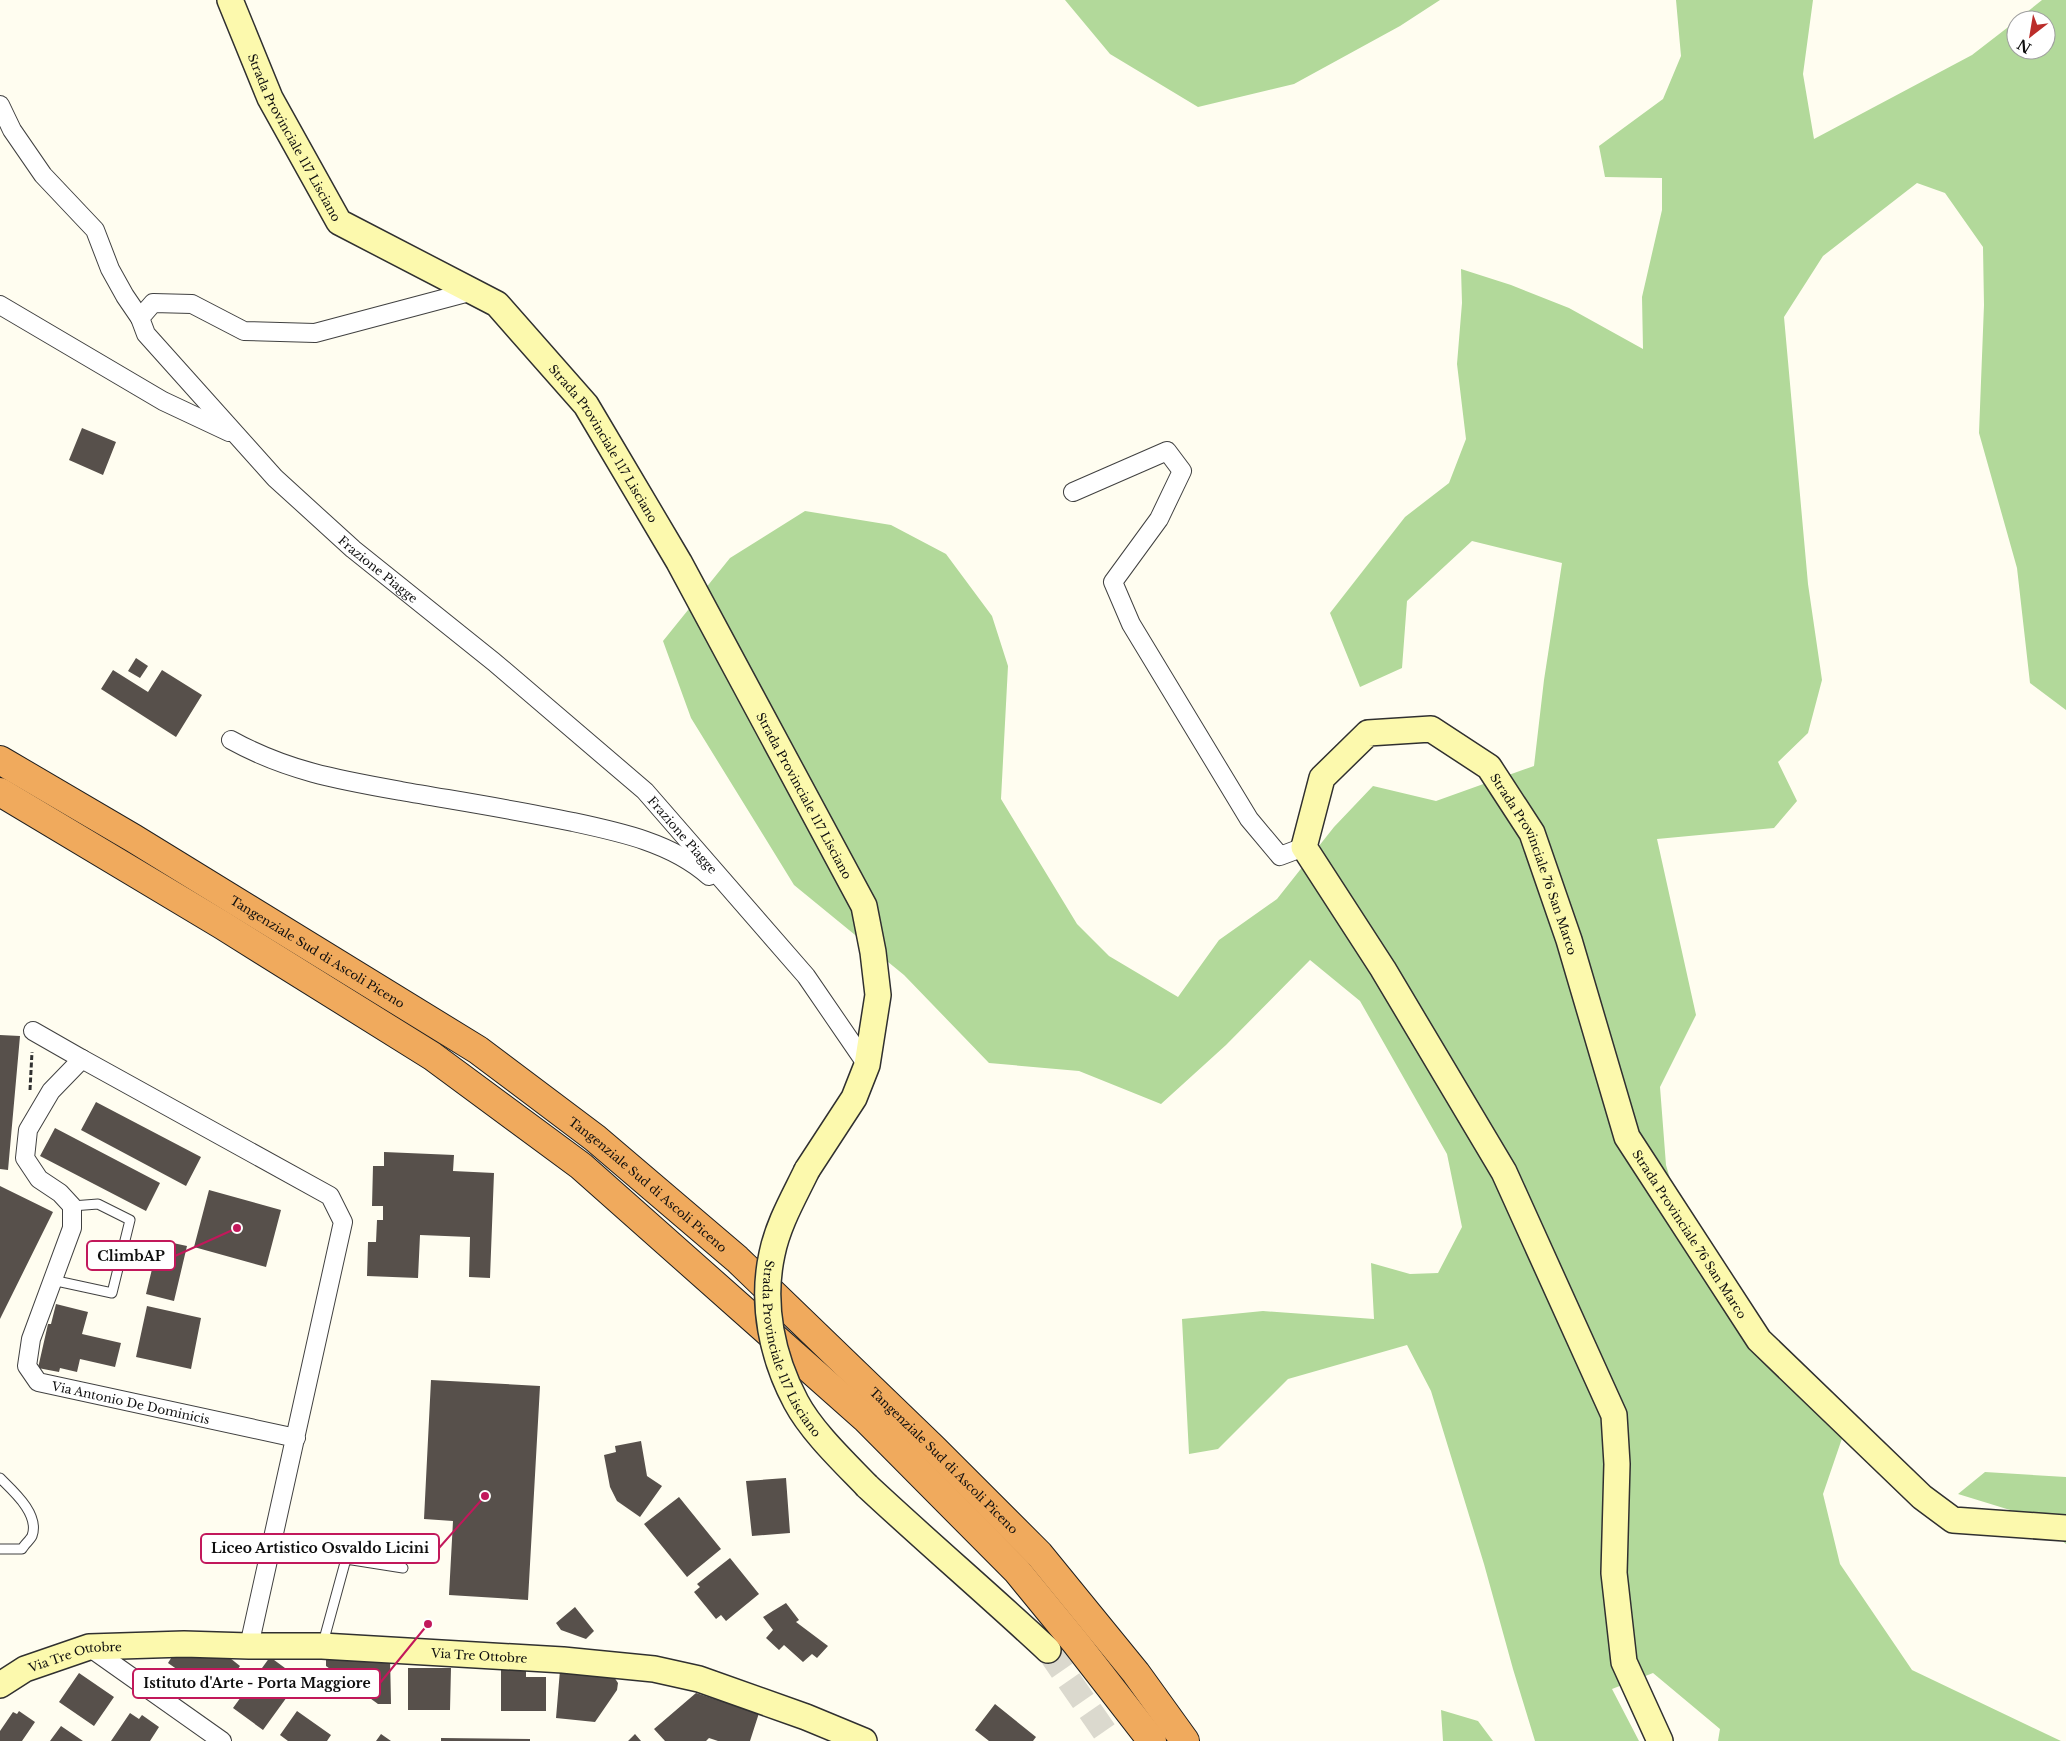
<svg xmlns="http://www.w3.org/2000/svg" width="2066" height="1741" viewBox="0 0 2066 1741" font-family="'Libre Baskerville',serif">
<rect width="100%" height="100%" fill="#fffdf0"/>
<!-- forest -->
<path fill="#b2d99a" d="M1065,0H1440L1400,26L1294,84L1198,107L1110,54Z
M1676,0H1813L1803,74L1814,139L1972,55L2016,21V50H2046V20H2017L2042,0H2066V710L2030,683L2017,568L1979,433L1984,305L1983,247L1945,193L1917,183L1823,256L1784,317L1808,584L1822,680L1808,733L1778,762L1797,801L1774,828L1657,839L1696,1015L1660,1087L1666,1165L1697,1270L1815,1386L1850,1415L1823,1494L1840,1564L1912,1670L2061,1741H1718L1720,1729L1653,1673L1612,1689L1639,1741H1535L1513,1669L1484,1564L1431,1391L1407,1345L1288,1379L1218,1449L1189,1454L1182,1319L1263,1311L1374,1319L1371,1263L1410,1274L1438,1273L1462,1227L1447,1154L1360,1001L1310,960L1226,1045L1161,1104L1079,1071L989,1063L904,975L794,885L691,718L663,641L730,558L805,511L891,525L946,554L992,616L1008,666L1001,799L1077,924L1109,956L1178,997L1219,940L1277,899L1334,827L1373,786L1436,801L1534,766L1544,680L1562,563L1472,541L1407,601L1402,668L1360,687L1330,613L1405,517L1449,483L1466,439L1457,364L1462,303L1461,269L1511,285L1569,308L1643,349L1642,297L1662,210V178L1605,177L1599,146L1663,99L1681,56Z
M1985,1472L2066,1477V1544L2033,1517L1958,1494Z
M1441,1710L1478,1721L1493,1741H1443Z"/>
<!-- building -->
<path fill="#57504b" d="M82,428L116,442L103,475L69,460Z
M136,658L148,666L140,678L128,671Z
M113,670L148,692L162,670L202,695L176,737L101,689Z
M0,1035L20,1036L8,1170L0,1169Z
M96,1102L201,1157L186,1186L81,1130Z
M55,1128L160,1183L146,1211L40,1156Z
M384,1152L454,1155L453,1171L494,1173L490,1278L469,1277L470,1237L420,1235L418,1278L367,1276L368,1242H376L377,1220H383V1206H372L373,1166H384Z
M0,1186L53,1212L0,1319Z
M209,1190L281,1210L266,1267L194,1247Z
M159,1240L187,1246L174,1301L146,1294Z
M56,1304L88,1312L82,1334L121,1343L115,1367L80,1359L77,1372L60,1368L59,1372L38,1368L48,1324H51Z
M147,1306L201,1318L191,1369L136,1357Z
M431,1380L540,1386L528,1600L449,1595L453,1521L424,1519Z
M641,1441L647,1476L662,1486L640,1517L617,1501L610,1487L604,1455L616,1452L615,1446Z
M786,1478L790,1533L752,1536L746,1481Z
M679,1497L721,1549L687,1577L644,1524Z
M730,1558L759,1594L726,1621L721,1615L716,1619L694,1592L700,1587L697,1584Z
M786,1603L799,1620L796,1622L828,1646L817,1658L812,1654L803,1662L784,1645L779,1650L766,1638L773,1630L763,1617Z
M575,1607L594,1631L586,1639L561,1630L556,1623Z
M173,1655L230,1658L240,1666L218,1698L168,1663Z
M326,1656H390L391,1704H378L326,1666Z
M270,1657L300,1679L263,1730L233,1708Z
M408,1668H451L450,1710H408Z
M501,1670H526V1677H546V1711H501Z
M560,1670L614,1677L618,1683L617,1690L595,1722L556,1718Z
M79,1673L114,1697L94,1726L59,1702Z
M696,1693L759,1713L750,1741H718L709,1738L706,1741H665L654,1729Z
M995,1704L1036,1737L1033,1741H989L975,1730Z
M19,1711L35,1722L22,1741H0V1731L13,1712L17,1714Z
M297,1711L331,1735L327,1741H288L280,1735Z
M130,1713L139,1719L142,1715L159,1727L150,1741H111Z
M61,1726L83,1741H50Z
M381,1734L391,1741H376Z
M635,1734L641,1741H628Z
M441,1738L530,1739V1741H441Z"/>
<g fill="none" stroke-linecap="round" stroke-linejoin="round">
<!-- secondary-tunnel -->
<path stroke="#dbd9ce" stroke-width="25" stroke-dasharray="25 12" stroke-linecap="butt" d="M1048,1650L1111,1741"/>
<defs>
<path id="lane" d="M52,1280L112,1293L130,1220L98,1204L72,1206
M0,1478C13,1491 40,1514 32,1536C30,1540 24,1545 22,1549H1
M323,1643L346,1559L403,1568"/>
<g id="street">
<path d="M0,105L12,130L43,175L95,230L110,269L125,296L140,318"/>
<path id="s1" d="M473,291L315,333L244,331L192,304L153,303L140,318L146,334L275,478L353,549L494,662L645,791L806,976L867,1065"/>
<path d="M0,305L163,401L229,432"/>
<path d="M1073,492L1167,451L1182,471L1159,519L1113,582L1131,624L1249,819L1280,856L1304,847"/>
<path d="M231,740C287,771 339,780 401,791C458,801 516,810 573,822C620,832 672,843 709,876"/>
<path d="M33,1031L82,1059"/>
<path id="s2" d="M249,1646L343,1222L330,1196L82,1059L51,1091L28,1130L25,1158L39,1179L60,1193L72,1206V1228L31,1339L27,1366L38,1382L296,1438"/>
<path d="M89,1647L222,1741"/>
</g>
<g id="secondary">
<path id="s3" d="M230,0L270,98L339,222L497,304L586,405L679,562L864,906L873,952L878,995L867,1065L854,1098L807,1170"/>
<path d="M867,1486C927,1542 989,1595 1048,1650"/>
<path id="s4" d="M0,1685L25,1669L89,1647L184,1644L249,1646H322L563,1660L654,1669L699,1679L806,1717L864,1741"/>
<path id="s5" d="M1660,1741L1624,1662L1614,1573L1617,1464L1614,1415L1504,1172L1383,969L1304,847L1322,778L1368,733L1431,729L1489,767L1532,833L1569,940L1627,1137L1759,1340L1922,1497L1953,1520L2066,1528"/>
</g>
<g id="highway">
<path id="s6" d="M0,760L133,838L478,1050L595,1138L737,1259L933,1448L1039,1554L1136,1673L1185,1741"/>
<path d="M0,792L222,925L432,1056L581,1166L865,1418L1017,1571L1076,1643L1152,1741"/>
</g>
</defs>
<!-- lane casing -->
<use href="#lane" stroke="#414141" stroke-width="11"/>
<!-- street casing -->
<use href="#street" stroke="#414141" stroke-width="20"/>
<!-- secondary casing -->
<use href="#secondary" stroke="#303030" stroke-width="28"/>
<!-- highway casing -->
<use href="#highway" stroke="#1f1f1f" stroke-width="30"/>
<!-- path -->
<path stroke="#303030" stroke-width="3" stroke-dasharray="5 2.5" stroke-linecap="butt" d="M30,1090L32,1052"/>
<!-- lane -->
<use href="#lane" stroke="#fff" stroke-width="9"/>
<!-- street -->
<use href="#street" stroke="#fff" stroke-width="18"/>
<!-- secondary -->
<use href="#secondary" stroke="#fcf9ad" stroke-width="25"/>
<!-- highway -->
<use href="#highway" stroke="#f0aa5d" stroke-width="28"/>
<defs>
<g id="secondary-bridge">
<path id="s7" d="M807,1170C794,1197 778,1224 772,1254C761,1304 772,1357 796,1402C812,1432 844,1462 867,1486"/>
</g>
</defs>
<!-- secondary-bridge casing -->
<use href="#secondary-bridge" stroke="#303030" stroke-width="28" stroke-linecap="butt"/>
<!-- secondary-bridge -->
<use href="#secondary-bridge" stroke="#fcf9ad" stroke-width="25"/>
</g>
<g text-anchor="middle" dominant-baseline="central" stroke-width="5" stroke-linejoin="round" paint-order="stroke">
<!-- street labels -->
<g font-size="12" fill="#0e0e0e" stroke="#fff">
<text stroke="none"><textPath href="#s3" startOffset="152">Strada Provinciale 117 Lisciano</textPath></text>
<text stroke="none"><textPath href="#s3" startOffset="602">Strada Provinciale 117 Lisciano</textPath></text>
<text stroke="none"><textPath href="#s1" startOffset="700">Frazione Piagge</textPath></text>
<text stroke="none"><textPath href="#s3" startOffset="1008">Strada Provinciale 117 Lisciano</textPath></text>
<text stroke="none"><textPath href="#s1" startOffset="1105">Frazione Piagge</textPath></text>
<text stroke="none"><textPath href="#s5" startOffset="1359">Strada Provinciale 76 San Marco</textPath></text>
<text stroke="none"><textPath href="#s6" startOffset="371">Tangenziale Sud di Ascoli Piceno</textPath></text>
<text stroke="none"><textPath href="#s6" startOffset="776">Tangenziale Sud di Ascoli Piceno</textPath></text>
<text stroke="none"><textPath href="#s5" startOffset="1764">Strada Provinciale 76 San Marco</textPath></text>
<text stroke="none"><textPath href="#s7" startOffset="191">Strada Provinciale 117 Lisciano</textPath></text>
<text stroke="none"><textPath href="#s2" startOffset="1215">Via Antonio De Dominicis</textPath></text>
<text stroke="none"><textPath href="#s6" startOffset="1181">Tangenziale Sud di Ascoli Piceno</textPath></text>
<text stroke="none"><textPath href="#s4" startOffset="488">Via Tre Ottobre</textPath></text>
<text stroke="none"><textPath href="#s4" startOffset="82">Via Tre Ottobre</textPath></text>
</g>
</g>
<!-- callouts -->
<path fill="none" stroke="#c2185b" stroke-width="2" d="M237 1228L175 1256M485 1496L439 1548M428 1624L380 1683"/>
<g fill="#c2185b" stroke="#fff" stroke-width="2">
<circle cx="237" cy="1228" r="5"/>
<circle cx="485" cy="1496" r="5"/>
<circle cx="428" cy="1624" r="5"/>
</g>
<g fill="#fff" stroke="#c2185b" stroke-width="2">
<rect x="87" y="1241" width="88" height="29" rx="5"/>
<rect x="201" y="1534" width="238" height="29" rx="5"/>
<rect x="133" y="1669" width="247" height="29" rx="5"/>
</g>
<g font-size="14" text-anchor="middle" font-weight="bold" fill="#0e0e0e">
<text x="131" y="1261">ClimbAP</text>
<text x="320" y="1553">Liceo Artistico Osvaldo Licini</text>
<text x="257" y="1688">Istituto d'Arte - Porta Maggiore</text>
</g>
<!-- north arrow -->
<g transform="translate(2031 35) rotate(211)"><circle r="24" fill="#ffffff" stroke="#9f9f9f"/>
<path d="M0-4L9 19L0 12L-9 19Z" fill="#bb2d2a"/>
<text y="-8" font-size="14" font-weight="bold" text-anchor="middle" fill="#0e0e0e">N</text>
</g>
</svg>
